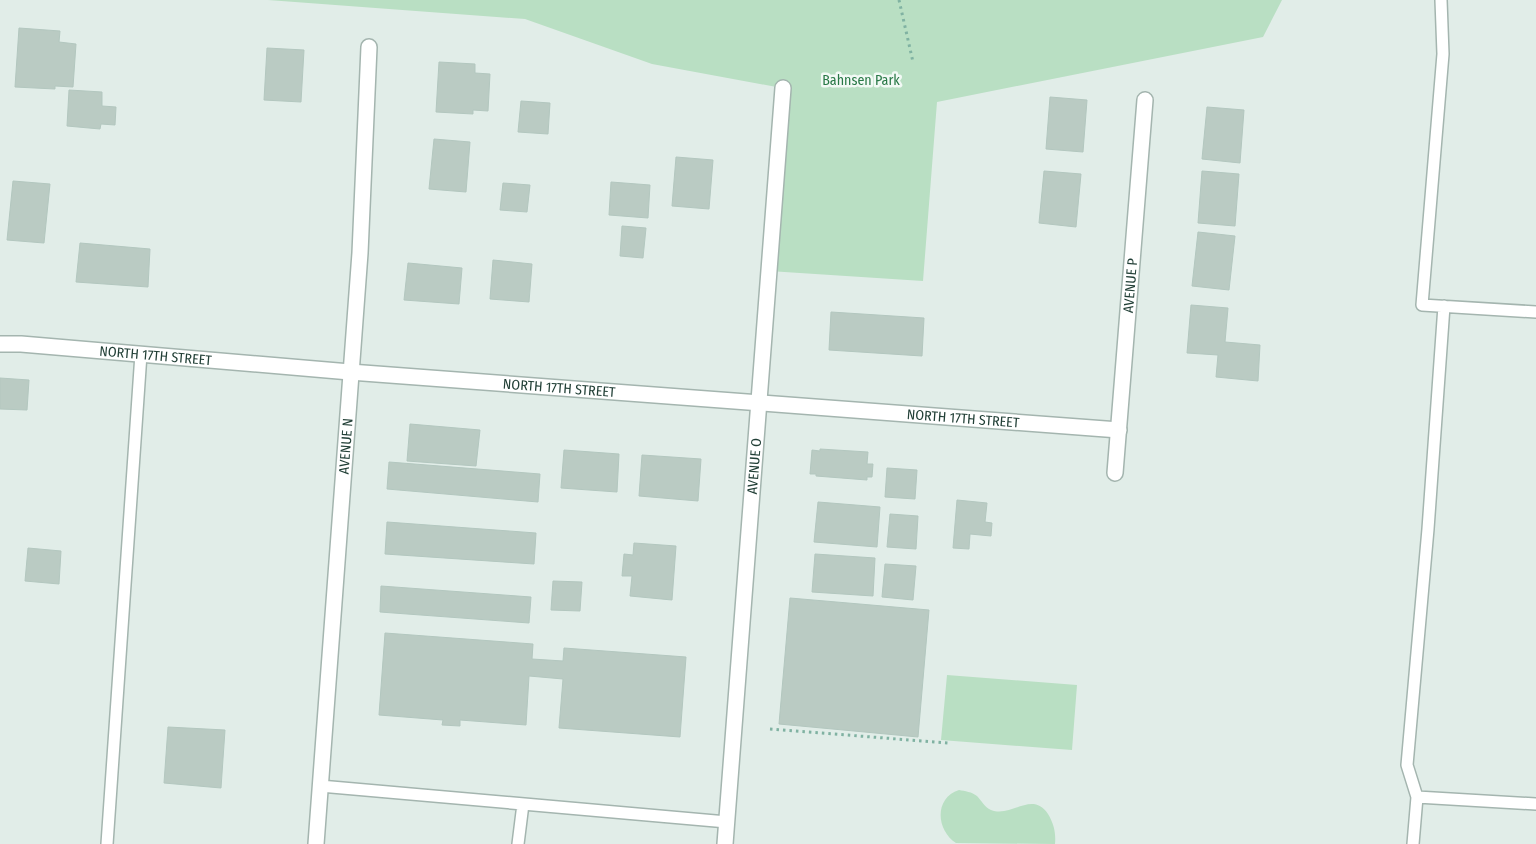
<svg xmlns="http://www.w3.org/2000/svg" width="1536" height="844" viewBox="0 0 1536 844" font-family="'Fira Sans Condensed',sans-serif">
<rect width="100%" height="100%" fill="#e1ede8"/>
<!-- green -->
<path fill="#b9dfc3" d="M268,0H1282L1263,37L937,102L923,281L769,271L782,88L652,64L525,19Z
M947,675L1077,685L1072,750L941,740Z
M959,790C965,791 972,792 977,796C982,801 984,807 991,810C1012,818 1032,790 1048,814C1054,824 1056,833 1055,844L956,843C936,830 934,798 959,790Z"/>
<!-- building -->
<path fill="#bacbc3" stroke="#b3c7bf" d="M19,28L60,31L59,42L76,44L73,87L55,86V89L15,87Z
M267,48L304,50L301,102L264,100Z
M439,62L475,64V73L490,74L488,111L473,110V114L436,112Z
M69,90L102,92V106L116,107L115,125L101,124L100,129L67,126Z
M1050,97L1087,100L1083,152L1046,149Z
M521,101L550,103L548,134L518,132Z
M1207,107L1244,110L1240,163L1202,159Z
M434,139L470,142L466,192L429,189Z
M676,157L713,160L709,209L672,206Z
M1044,171L1081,174L1076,227L1039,223Z
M1202,171L1239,174L1235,226L1198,223Z
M13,181L50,184L44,243L7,240Z
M611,182L650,185L648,218L609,215Z
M503,183L530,185L527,212L500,210Z
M622,226L646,228L643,258L620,256Z
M1198,232L1235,236L1229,290L1192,286Z
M80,243L150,249L148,287L76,282Z
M493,260L532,264L529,302L490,299Z
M408,263L462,268L459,304L404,300Z
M1191,305L1228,308L1225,342L1260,345L1258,381L1216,377L1218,355L1187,353Z
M831,312L924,318L922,356L829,350Z
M0,378L29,380L27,410L0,409Z
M410,424L480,430L476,466L407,461Z
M820,449L868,452L867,464H873L872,477H867V480L816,476V474H810L812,450L820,451Z
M564,450L619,454L617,492L561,488Z
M642,455L701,459L698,501L639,496Z
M389,462L540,474L538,502L387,489Z
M887,468L917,470L915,499L885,497Z
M957,500L987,503L985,522L992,523L991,536L970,534L969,549L953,548Z
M818,502L880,507L877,547L814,542Z
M890,514L918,516L916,549L887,547Z
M387,522L536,533L534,564L385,554Z
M634,543L676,546L672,600L630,596L632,576H622L624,554L633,555Z
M28,548L61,551L59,584L25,581Z
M815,554L875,558L873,596L812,592Z
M885,564L916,566L913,600L882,597Z
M553,581L582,582L580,611L551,610Z
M381,586L531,597L529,623L380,612Z
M790,598L929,610L918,737L779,724Z
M385,633L533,644L532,659L563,661L564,648L686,657L680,737L559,728L563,679L529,676L526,725L460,720V726L442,725L443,720L379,715Z
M168,727L225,730L221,788L164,783Z"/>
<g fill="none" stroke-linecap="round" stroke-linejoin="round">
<defs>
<path id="service" d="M1441,0L1443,54L1422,305L1536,312
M320,786L727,822
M1417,797L1407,765L1428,529L1444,306
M107,844L141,354
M518,844L523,804
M1413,844L1417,797L1536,804"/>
<g id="minor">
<path id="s1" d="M0,344H21L350,372L1119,430"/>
<path id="s2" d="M1115,473L1145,100"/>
<path id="s3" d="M316,844L360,253L369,47"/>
<path id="s4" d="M725,844L783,88"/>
</g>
</defs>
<!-- service casing -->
<use href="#service" stroke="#a4b5af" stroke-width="14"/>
<!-- minor casing -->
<use href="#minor" stroke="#a4b5af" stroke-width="18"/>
<!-- path -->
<path stroke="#80b2a2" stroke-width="3" stroke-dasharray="2.5 4" stroke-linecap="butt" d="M899,0L913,62
M770,729L948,743"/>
<!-- service -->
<use href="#service" stroke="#fff" stroke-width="11"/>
<!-- minor -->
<use href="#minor" stroke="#fff" stroke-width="15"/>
</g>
<g text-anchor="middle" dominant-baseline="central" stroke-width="5" stroke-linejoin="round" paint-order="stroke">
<!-- park labels -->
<g font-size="14" fill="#287846" stroke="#f2f9f5">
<text x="861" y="80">Bahnsen Park</text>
</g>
<!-- street labels -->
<g font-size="14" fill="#213f36" stroke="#f2f9f5">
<text stroke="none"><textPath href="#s2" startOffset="188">AVENUE P</textPath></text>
<text stroke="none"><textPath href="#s1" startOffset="156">NORTH 17TH STREET</textPath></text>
<text stroke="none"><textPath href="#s1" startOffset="561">NORTH 17TH STREET</textPath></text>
<text stroke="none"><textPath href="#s1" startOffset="966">NORTH 17TH STREET</textPath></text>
<text stroke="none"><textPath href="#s3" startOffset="399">AVENUE N</textPath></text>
<text stroke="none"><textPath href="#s4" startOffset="379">AVENUE O</textPath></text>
</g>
</g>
</svg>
